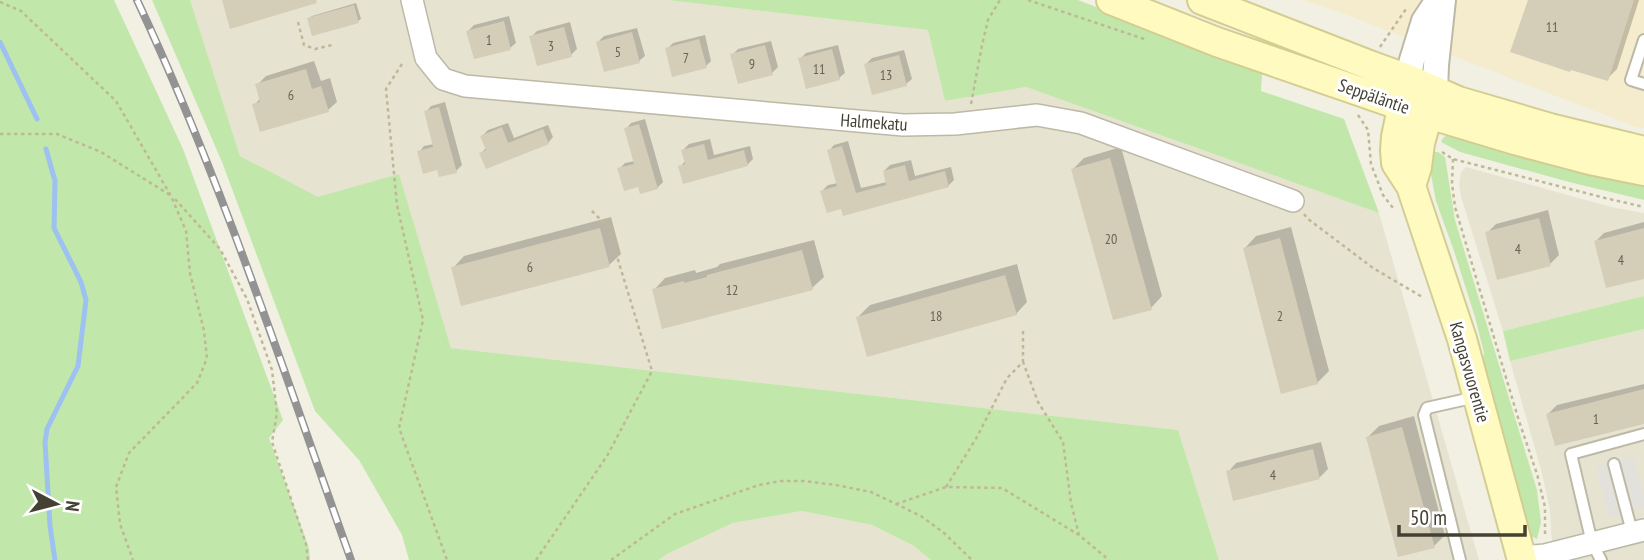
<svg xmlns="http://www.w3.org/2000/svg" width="1644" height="560" viewBox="0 0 1644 560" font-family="'PT Sans Narrow',sans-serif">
<rect width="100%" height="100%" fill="#f2f0e3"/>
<!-- residential -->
<path fill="#e6e3d1" d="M190,0H667L928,30L945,101L1026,87L1379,213L1479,560H1219L1178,430L451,348L399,175L318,198L240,156Z
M1466,167L1611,207L1644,213V296L1503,331L1461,197L1459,184L1461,172Z
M1644,329V560H1553L1550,511L1542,473L1510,361Z
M802,511L872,525L914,546L931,560H659L667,554L733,523Z"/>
<!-- commercial -->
<path fill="#f5ebcd" d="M1302,0H1644V128L1636,127L1342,13Z"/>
<!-- green -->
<path fill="#c2e7aa" d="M0,0H114L183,149L283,420L269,438L309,548L310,560H0Z
M152,0H190L240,156L318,197L399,174L451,348L1178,430L1219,560H931L914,546L872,525L802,511L733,523L667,554L659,560H409L402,535L359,460L315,411L222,162Z
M667,0H1078L1260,70L1262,74L1261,91L1344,119L1379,213L1026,87L945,101L928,30Z
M1450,133L1644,180V200L1569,182L1460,152L1441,142L1443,138Z
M1431,152H1438L1445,157L1455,220L1537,490L1541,522L1537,539L1531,536L1526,527L1482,368L1484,353L1475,317L1454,251L1436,201L1429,164Z
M1644,296V329L1510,361L1503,331Z"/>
<!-- parking -->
<path fill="#e2e1dc" d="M1633,456L1644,497V508L1609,517L1596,466Z"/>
<!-- shadow -->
<path fill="#0003" d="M1530,0H1639L1617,69L1607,79Z
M356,3L361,19L358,21L309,18L312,16Z
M509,16L516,43L510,48L468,31L474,25Z
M570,22L577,49L571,55L531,37L537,31Z
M637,28L645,56L639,61L598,42L604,36Z
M705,35L711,61L706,66L667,49L673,43Z
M771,41L778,67L772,73L732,55L738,49Z
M838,45L845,73L839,78L800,59L806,53Z
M904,50L912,79L906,84L866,64L872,58Z
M314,61L321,81L330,78L337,102L328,110L254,105L261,98L257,85L266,76Z
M445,102L462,165L456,171L439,168L419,152L424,146L434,144L426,112L431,106Z
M645,119L663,182L657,188L639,185L619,169L625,163L635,161L626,129L631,123Z
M508,123L514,138L548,125L553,137L548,143L481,153L487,147L482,136L488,130Z
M710,139L714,155L750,146L753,159L747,165L680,167L686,160L683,150L689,144Z
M848,141L861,188L887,182L884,171L890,165L911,160L915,176L951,167L954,180L948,186L842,207L822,191L828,185L838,183L829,151L834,145Z
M1121,147L1162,296L1151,308L1073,169L1084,158Z
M1548,210L1559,255L1550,264L1487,233L1496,224Z
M611,217L621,254L609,265L453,268L464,256Z
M1644,222V277L1596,241L1604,233Z
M1291,227L1329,371L1317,383L1245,248L1256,236Z
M814,240L824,277L812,288L654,290L665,278L695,270L696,273L717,267L720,264Z
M1017,264L1027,302L1016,314L858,317L870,305Z
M1644,384V422L1548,414L1557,405Z
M1414,416L1445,535L1434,546L1368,437L1379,426Z
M1321,442L1328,469L1320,477L1228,472L1236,463Z"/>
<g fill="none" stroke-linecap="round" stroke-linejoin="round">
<!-- stream -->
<path stroke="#9dc1f1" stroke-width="5" d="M0,42L37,119
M46,149L55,181L54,228L81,282L86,300L78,366L47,429L45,442L50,526L55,560"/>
</g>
<!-- building -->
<path fill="#d4cdb8" d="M222,0H316L317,3L230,29Z
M1528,0H1634L1608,81L1571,70L1570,72L1510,52Z
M354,5L359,23L312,36L307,18Z
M504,21L511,50L474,59L466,31Z
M564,27L572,57L537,66L529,36Z
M632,32L640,63L604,72L596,42Z
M699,39L707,68L672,77L665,48Z
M765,45L773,75L738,84L730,54Z
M832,49L840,80L806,89L798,58Z
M899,55L907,86L872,95L864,64Z
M306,69L312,89L321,86L329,112L260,132L252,104L260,102L255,84Z
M439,107L457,173L439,177L437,170L423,174L417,151L433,147L424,111Z
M639,124L658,189L640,194L638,187L624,191L617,168L634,164L624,128Z
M502,127L508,143L543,129L549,144L486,169L479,153L486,150L480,136Z
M704,144L708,160L744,150L748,166L683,184L678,166L685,164L681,150Z
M842,146L856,193L886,185L883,171L905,165L909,181L945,171L949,187L843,216L841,209L827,213L820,191L837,186L827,150Z
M1110,158L1152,310L1113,320L1071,169Z
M1539,218L1551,266L1497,280L1485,232Z
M600,228L610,267L461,306L451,267Z
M1644,228V279L1606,288L1594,241Z
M1280,238L1318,384L1281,394L1243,248Z
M802,250L813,290L662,329L652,289L684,281V283L707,277V275Z
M1005,275L1017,315L867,357L856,317Z
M1644,389V424L1555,446L1546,414Z
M1402,427L1435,548L1398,557L1366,437Z
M1313,449L1320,479L1233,501L1226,471Z"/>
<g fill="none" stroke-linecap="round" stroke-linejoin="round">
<defs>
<path id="service" d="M1644,40L1631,80L1644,84
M1614,464L1632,532
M1460,560L1424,415L1427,408L1476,397
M1601,560L1592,543L1571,454L1644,434"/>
<path id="minor" d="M412,0L426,58L443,79L465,86L903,125L955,124L1037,115L1081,123L1293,201
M1521,557L1545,555L1644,530"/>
<path id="tertiary" d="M1408,79L1412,60L1424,21L1438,0
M1435,91L1436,65L1443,0"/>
<path id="secondary" d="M1111,0L1217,42L1402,106L1515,140L1590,160L1644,171
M1202,0L1372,66L1408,79L1458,101L1550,128L1644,151
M1408,79L1396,137L1395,150L1396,163L1411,186L1462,339L1522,560
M1411,186L1417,167L1420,143L1433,97"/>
</defs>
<!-- service casing -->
<use href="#service" stroke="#bdb9a6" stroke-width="14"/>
<!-- minor casing -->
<use href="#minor" stroke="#bdb9a6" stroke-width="24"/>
<!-- tertiary casing -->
<use href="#tertiary" stroke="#bdb9a6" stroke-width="28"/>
<!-- secondary casing -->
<use href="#secondary" stroke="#d3cd92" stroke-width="32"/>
<!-- path -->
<path stroke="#bfb897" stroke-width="2.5" stroke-dasharray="3.5 3.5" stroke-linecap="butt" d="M1028,0L1147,40
M0,2L21,11L116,101L171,196L186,231L190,273L204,331L207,358L197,383L129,453L116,487L120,524L133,560
M298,22L304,45L315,49L332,45
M1380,47L1406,9
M402,64L386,89L397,205L423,320L399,428L447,560
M971,104L982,45L988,20L1000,0
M1358,115L1368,130L1371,164L1383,195L1393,208
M0,134H57L101,152L170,195
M1442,152L1453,159L1605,198L1644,207
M1453,159L1452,183L1455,207L1519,421L1537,474L1545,507V537
M175,199L220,249L247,299L272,370L277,413L272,442L306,544L308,560
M1304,214L1308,219L1373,268L1424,298
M1023,331V362
M946,487L977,437L1007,378L1023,362L1038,402L1063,442L1071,503L1079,535
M896,504L946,487L1002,488L1079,535L1109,560
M536,560L607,456L652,371L608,227L590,209
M611,560L675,514L759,485L781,481H804L836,485L871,492L921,516L944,533L972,560"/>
<!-- service -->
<use href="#service" stroke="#fff" stroke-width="10"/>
<!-- minor -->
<use href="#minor" stroke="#fff" stroke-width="21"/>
<!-- tertiary -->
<use href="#tertiary" stroke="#fff" stroke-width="24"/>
<!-- secondary -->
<use href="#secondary" stroke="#fffac0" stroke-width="28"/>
<defs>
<path id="rail" d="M137,0C222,181 284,372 351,560"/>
</defs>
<!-- rail casing -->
<use href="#rail" stroke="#939393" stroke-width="8"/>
<!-- rail -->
<use href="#rail" stroke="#fff" stroke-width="5" stroke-dasharray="16" stroke-linecap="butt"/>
</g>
<g text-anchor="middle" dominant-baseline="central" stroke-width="6" stroke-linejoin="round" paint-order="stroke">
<!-- number labels -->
<g font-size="14" fill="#686354">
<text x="1552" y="27">11</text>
<text x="489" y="40">1</text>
<text x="551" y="46">3</text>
<text x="618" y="52">5</text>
<text x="686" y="58">7</text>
<text x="752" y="64">9</text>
<text x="819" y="69">11</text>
<text x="886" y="75">13</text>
<text x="291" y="95">6</text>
<text x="1111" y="239">20</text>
<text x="1518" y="249">4</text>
<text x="1621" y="260">4</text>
<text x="530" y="267">6</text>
<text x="732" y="290">12</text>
<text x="936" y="316">18</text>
<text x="1280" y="316">2</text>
<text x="1596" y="419">1</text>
<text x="1273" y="475">4</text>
</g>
<!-- street labels -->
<g font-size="18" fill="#444033" stroke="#fff">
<text transform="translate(1374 96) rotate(19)">Seppäläntie</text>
<text transform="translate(874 122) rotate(4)">Halmekatu</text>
<text transform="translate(1470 372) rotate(74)">Kangasvuorentie</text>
</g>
</g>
<!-- north arrow -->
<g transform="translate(56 504) rotate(97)" stroke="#ffffff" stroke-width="5" paint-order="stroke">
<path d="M0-5L12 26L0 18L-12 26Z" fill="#444033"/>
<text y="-10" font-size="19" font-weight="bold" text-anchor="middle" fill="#444033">N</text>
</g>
<!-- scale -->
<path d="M1399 525v10h126v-10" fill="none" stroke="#444033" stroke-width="3.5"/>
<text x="1410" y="525" font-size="21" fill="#444033" stroke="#ffffff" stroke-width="5" paint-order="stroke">50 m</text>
</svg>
